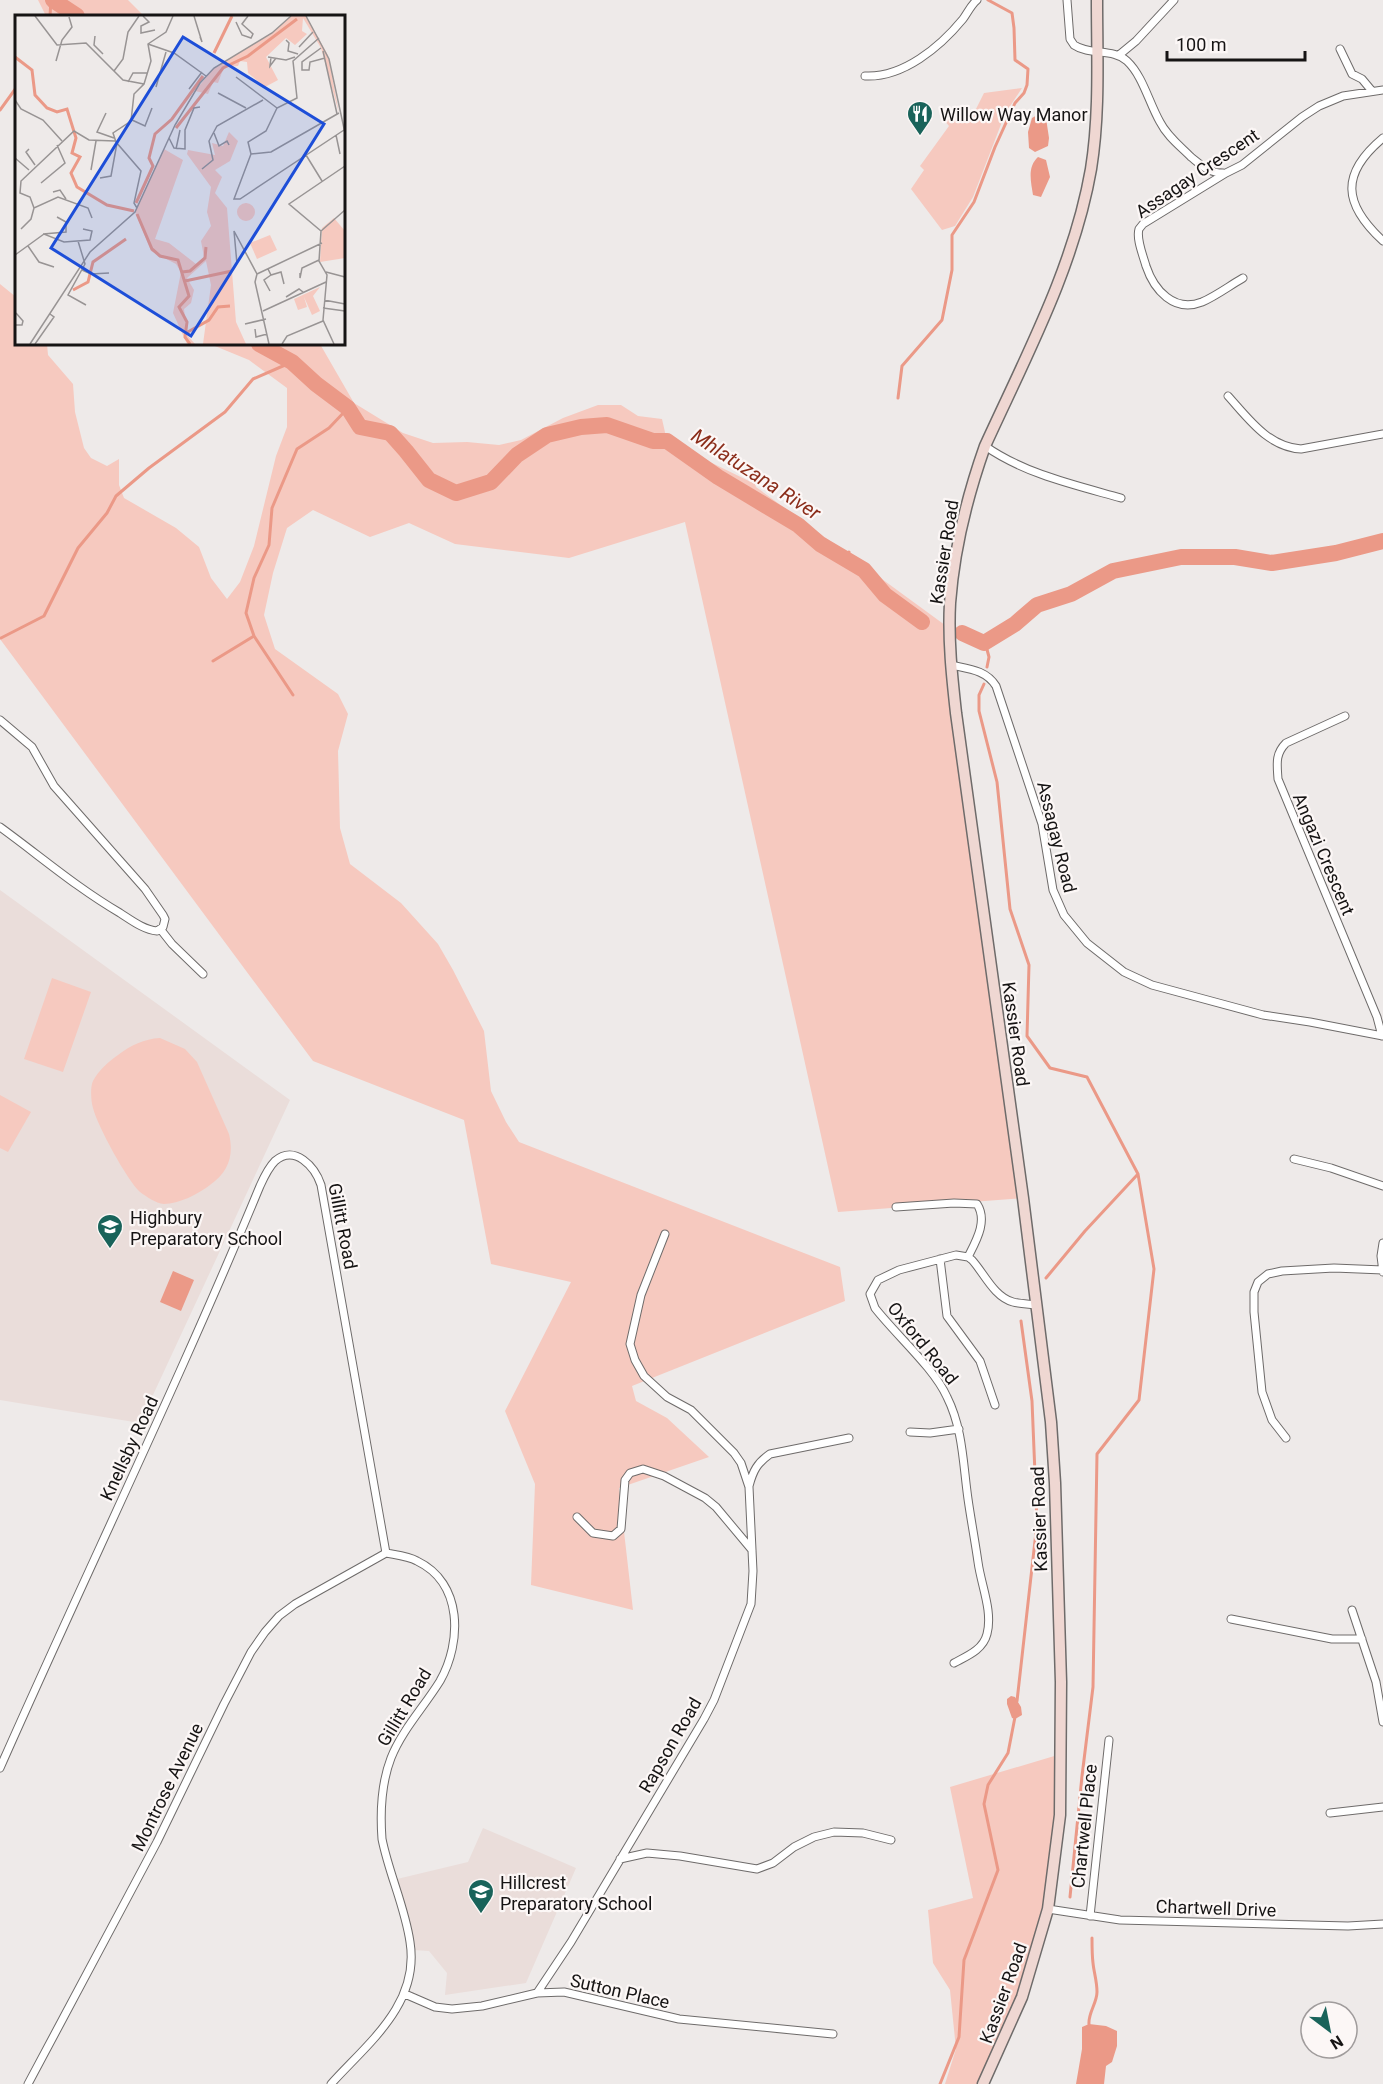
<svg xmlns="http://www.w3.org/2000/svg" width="1383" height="2084" viewBox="0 0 1383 2084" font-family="Roboto,sans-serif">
<rect width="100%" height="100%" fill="#eeeae9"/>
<!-- built -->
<path fill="#eaddda" d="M0,890L290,1100L140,1423L0,1400Z
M483,1828L576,1868L526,1983L445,1995L447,1973L429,1951L413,1950L397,1879L468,1862Z"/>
<!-- green -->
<path fill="#f6c9bf" d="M38,0H128L144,16H46Z
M1022,88L1005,114L973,197L955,226L942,230L911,189L924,170L920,166L949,126L944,120L974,113L984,93Z
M0,284L16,297V344H47L48,355L73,384L75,412L84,448L91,458L107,466L119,459V485L124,498L176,528L199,547L211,578L227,599L240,582L254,546L276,456L287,427V388L249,360L210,344H320L354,403L403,433L433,443L467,442L499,445L521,440L563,418L598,405H621L638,416L662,419L667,441L755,484L756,487L949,628L1023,1198L838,1212L685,522L569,558L455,544L409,523L370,537L313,510L287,528L273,573L264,615L275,649L338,694L348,714L338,751L340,828L350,864L401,903L438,944L453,970L484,1031L491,1091L506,1122L519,1142L840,1267L845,1301L632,1386L636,1401L667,1418L709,1457L619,1488L633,1610L531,1585L535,1484L505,1411L571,1282L491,1264L464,1120L313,1061L0,639Z
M52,978L91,992L63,1072L24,1059Z
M160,1038L185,1049L197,1062L229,1134C234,1155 229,1172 210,1185C198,1194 179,1204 164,1204C155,1203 147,1197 140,1192C127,1180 97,1125 93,1108C91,1102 90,1087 93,1081C98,1071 109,1061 118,1055C131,1045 144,1039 160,1038Z
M0,1095L31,1112L8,1152L0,1148Z
M1061,1754V1793L1039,1943L983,2084H945L956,2049L950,1990L933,1963L928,1910L973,1898L950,1787Z"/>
<!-- water -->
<path fill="#eb9987" d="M1039,114L1046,118L1049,138L1048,146L1035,152L1029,148L1028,132L1032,118Z
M1038,157L1046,160L1050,177L1041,197L1033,195C1031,182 1027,167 1038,157Z
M173,1271L194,1280L181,1311L160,1302Z
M1011,1696L1015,1697L1021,1707L1022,1715L1015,1719L1012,1718L1007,1704V1699Z
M1089,2024L1106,2026L1117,2031V2046L1112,2062L1106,2066L1104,2084H1076L1082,2049V2027Z"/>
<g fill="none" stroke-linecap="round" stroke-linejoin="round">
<!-- stream -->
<path stroke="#eb9987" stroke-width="3" d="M50,16L51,0
M0,110L16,88
M898,398L902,366L942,320L952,270V235L974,202L995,147L1015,103L1024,93L1027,85L1028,69L1015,60L1014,28L1012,13L988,0
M845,560L849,552
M1,638L44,616L78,548L107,513L116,496L149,468L225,412L253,379L292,362
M985,642L989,657L987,667
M213,661L254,636
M984,684L979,695V711L997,782L1010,909L1029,965L1027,1036L1050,1068L1087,1077L1138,1174L1154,1269L1139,1400L1097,1454L1093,1687L1082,1776L1070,1897
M293,695L254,636L246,613L254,578L269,545L272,508L297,449L329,428L348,408
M1046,1278L1085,1231L1138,1174
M1017,1701L1037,1523L1032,1401L1021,1321
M1089,2024C1088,2013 1097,2003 1097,1992C1097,1981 1094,1973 1093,1963C1092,1955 1092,1946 1092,1938
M940,2084L959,2037L964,1960L998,1870L984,1804L988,1785L1008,1753L1015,1717"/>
<!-- river -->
<path stroke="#eb9987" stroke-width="16" d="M53,0L77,16
M259,344L292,362L316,384L348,408L360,427L390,433L406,451L429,480L456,493L491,482L517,455L547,435L581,427L607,425L653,441H667L718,477L798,525L820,544L864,570L885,595L922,622
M962,633L984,643L1015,624L1037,605L1071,594L1113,571L1181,557H1235L1272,563L1336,553L1383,541"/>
<defs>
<path id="street" d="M1067,0L1070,39L1074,45C1090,56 1113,48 1127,61C1143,76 1149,103 1160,122C1167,136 1180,146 1191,157C1201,165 1209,173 1223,173
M1340,49L1352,74L1362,79L1372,91
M1119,55L1136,41L1174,0
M865,76C903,78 940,47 963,19C968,12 971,5 977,0
M1383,138C1340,174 1343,204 1383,241
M1243,278C1229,286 1216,296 1202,302C1174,313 1154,290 1146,266C1143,255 1136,239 1139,229L1143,224L1226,173L1242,165L1302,117L1319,106L1343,96L1383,90
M1228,396C1248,418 1268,447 1301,449L1383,434
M985,446C1025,474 1075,485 1121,498
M951,665C969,669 986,670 996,686L1042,824L1053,890L1064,915L1087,943L1124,972L1152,985L1263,1015L1310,1022L1383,1036
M1345,716L1286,743C1275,754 1277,764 1278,779L1377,1017L1382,1036
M0,720L32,747L54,786L145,889L163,915L165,919L163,927L157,931C144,930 131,920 120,913C77,888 40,856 0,827
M161,930L172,944L203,974
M1294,1159L1331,1168L1383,1186
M896,1207L954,1203L977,1204C988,1221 976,1241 968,1257
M1383,1243L1381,1256L1383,1272
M940,1259L947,1316L980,1361L995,1405
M910,1432L930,1433L959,1429
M1286,1438L1272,1420L1262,1392L1254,1312V1292L1258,1282L1268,1274L1282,1271L1334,1268L1383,1270
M749,1486C753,1471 757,1463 770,1454L849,1438
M577,1517L593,1533L613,1536L621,1529L625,1480L630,1473L643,1469L664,1476L705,1498L716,1507L752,1550
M1352,1610L1376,1682L1383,1722
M1231,1619L1332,1639H1362
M954,1663C967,1656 983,1650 987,1634C993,1611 981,1585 978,1562C975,1541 971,1520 968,1499C963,1464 963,1429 947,1397C934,1368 896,1335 875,1308L870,1294L878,1280L899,1270L956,1255L968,1257L972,1260C984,1273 994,1297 1013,1302C1020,1304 1029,1304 1037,1305
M0,1768C86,1573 179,1382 260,1186C264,1177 268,1168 275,1161C295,1144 315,1167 321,1185L386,1553
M1330,1813L1383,1807
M620,1859L647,1853L680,1856L757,1869L773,1863L794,1847L814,1837L834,1832L863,1833L891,1840
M1048,1909L1120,1920L1348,1926L1383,1924
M1090,1916L1109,1740
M537,1993L571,1942L704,1719L714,1700L751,1604L753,1571L749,1487L741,1463L734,1453L691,1410L667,1397L644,1376L635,1360L630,1344L641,1295L665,1234
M405,1994L435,2007L452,2009L482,2006L537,1993L564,1992L679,2019L833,2034
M28,2084L157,1842L224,1704L251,1652L265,1632L279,1616L295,1604L386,1553
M331,2084C368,2043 420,2004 410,1942C405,1907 389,1874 382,1839C380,1812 381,1784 391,1758C402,1730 424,1707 440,1681C462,1642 463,1583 417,1561C408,1556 396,1555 386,1553"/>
<path id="secondary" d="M983,2084L1022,1997L1048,1909L1060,1815L1061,1682L1055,1483L1051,1422L1023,1198L956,713C952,677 948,640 950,603C954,549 967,497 985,446C1026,356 1074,267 1091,169C1100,113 1097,56 1097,0"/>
</defs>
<!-- street casing -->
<use href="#street" stroke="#6e6b6a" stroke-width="9"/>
<!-- secondary casing -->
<use href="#secondary" stroke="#6e6b6a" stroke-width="13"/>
<!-- street -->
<use href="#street" stroke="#fff" stroke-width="7"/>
<!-- secondary -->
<use href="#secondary" stroke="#efd7d2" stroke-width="10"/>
</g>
<!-- icons -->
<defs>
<symbol id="restaurant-pin" viewBox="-11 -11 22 30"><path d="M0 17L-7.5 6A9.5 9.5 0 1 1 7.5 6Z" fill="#19635a" stroke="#fcf7f6"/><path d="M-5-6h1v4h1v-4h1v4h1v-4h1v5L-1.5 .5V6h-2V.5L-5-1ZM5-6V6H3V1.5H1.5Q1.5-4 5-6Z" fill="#fff"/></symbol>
<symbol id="school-pin" viewBox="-11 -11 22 30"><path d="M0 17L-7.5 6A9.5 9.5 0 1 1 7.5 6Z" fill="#19635a" stroke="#fcf7f6"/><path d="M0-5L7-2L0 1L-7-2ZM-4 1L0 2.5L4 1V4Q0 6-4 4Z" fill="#fff"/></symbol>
</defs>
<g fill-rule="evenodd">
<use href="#restaurant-pin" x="905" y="99" width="30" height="40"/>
<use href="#school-pin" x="95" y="1212" width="30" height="40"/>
<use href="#school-pin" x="466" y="1877" width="30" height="40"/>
</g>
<g text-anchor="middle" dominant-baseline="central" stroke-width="4.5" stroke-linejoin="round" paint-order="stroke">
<!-- poi labels -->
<g font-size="18" fill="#161414" stroke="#fcf7f6" text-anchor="start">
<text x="940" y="114">Willow Way Manor</text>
<text x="130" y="1217">Highbury<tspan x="130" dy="21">Preparatory School</tspan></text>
<text x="500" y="1882">Hillcrest<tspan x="500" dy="21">Preparatory School</tspan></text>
</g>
<!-- street labels -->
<g font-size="18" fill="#161414" stroke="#fcf7f6">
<text transform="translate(1197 173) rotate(-34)">Assagay Crescent</text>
<text transform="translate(944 552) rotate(-81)">Kassier Road</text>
<text transform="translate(1057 837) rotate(76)">Assagay Road</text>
<text transform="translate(1324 854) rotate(67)">Angazi Crescent</text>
<text transform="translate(1016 1034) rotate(82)">Kassier Road</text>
<text transform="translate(343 1226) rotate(79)">Gillitt Road</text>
<text transform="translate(923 1343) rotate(51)">Oxford Road</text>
<text transform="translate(129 1448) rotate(-65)">Knellsby Road</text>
<text transform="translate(1039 1519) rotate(-92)">Kassier Road</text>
<text transform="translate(404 1707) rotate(-59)">Gillitt Road</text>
<text transform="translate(670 1745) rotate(-60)">Rapson Road</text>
<text transform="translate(167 1787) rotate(-64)">Montrose Avenue</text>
<text transform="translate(1084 1826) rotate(-84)">Chartwell Place</text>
<text transform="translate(1216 1908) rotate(2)">Chartwell Drive</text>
<text transform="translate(620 1991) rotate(13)">Sutton Place</text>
<text transform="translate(1003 1993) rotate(-70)">Kassier Road</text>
</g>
<!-- water labels -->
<g font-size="20" font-style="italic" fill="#8b2d1a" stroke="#fcf7f6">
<text transform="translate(756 474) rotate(33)">Mhlatuzana River</text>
</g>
</g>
<!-- overview -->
<g transform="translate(15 15)">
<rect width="330" height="330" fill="#eeeae9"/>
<path d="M276,1H291L313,40L324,98L306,33L288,3L287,16L292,19L280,30L271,23L251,42L263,65L250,72L233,58L232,47L225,46L223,51L209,52L203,68L198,67L193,79L180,76L199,53L257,18ZM214,117L223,126L215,146L200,155L207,162L200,178L212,193L221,307L231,329H188L196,270L191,246L172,263L179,275L176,288L169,294L172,320L180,329H172L158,298L166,257L161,249L136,236L120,197L149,134L168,145L140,224L154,228L181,249L189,242L186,226L196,211L192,197L196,172L172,139L173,135L200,140L197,128L208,131ZM222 197a9 9 0 1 1 18 0a9 9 0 1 1-18 0ZM319,203L330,216V243L305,247L307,213ZM255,220L262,235L242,244L235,228ZM305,272L298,281L305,296L297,300L289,282L292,292L283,295L279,284Z" fill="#f6c9bf"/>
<path fill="none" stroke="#eb9987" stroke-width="3" d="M199,38L217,1M0,42L17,55L20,80L32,93L42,97L52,94L61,123L57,138L65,142L56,158L62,172L92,190L119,196M161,113L208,53L233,41L282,4M121,188L138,151L134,143L140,119L157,104L188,61M122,199L137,234L145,241L163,245L174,281L164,292L172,307L170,322L175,329M167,257L175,256L190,243L191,232M170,266L217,256M58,275L73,267L78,247L111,224M171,318L194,305L203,292L215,291"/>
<path fill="none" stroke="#989494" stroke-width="1.5" d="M20,1L42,30L71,28L108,65L129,69M128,1L134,7L126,11V18L140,15M179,1L187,27L185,22M291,1L314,44L330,118M221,7L227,20L236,23L238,19L227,9L233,1M80,21L79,30L88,39M304,23L278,46L282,83L262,93L251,116L233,127L236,139L219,184H225L329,115M271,25L274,28L273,36L283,39M133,29L159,38L191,61M284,32L298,17M306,33L287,47V55H294L295,47L310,43M308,36L322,99M253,42L271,45L280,42M256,42L255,51L261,43M41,46L47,25L57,12L54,2M99,56L108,44L113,17L124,1M221,62L262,93M113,67L118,58H133M141,72L151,37M174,74L187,57M203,78L231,93M0,85L6,94L28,105L47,126M91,98L82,117L99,123M117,105L130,111L137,93M199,118L204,131L212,126L214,130M321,120L325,139M154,123L159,133L170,134V115L179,93L185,92M14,134L11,137L20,150M161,134L165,115M236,139L256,137L324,98M291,140L307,166M0,143L14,155M187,154L198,145L194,126L202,111L248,85M76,155L81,126M85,163L96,161L102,128M26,168L50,148L42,130M38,177L45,175L51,184M122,193L119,188L126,156L101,127L98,118L116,106L119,79L129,69L136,46L133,29L151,17L158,1M77,203L73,193L43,182L19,193L15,182L5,178L6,166L59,116L74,125L100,126M6,214L16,204L19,193M306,216L274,189L330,151M28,219L51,217V207L42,202M63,226L70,249L53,280L71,290M13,231L24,247L39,252M0,240L29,219L49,227L75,225L77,216L68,214M222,249L219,216L242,259L240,267L254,329M253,254L256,260L266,257L269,269M67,255L76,259L94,258M311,257L330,262M285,258V263L287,253L304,245M242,259L307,228M255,276L249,265L256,260M271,282L284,274L288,277M309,285L330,289M308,293L330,296M248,296L311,267M230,309L251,304M0,310H7L8,306L1,298M240,314L241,322L252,319M15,329L75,237L120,197L160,110L185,68L199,53L257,18L276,1M20,329L39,302L35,299M267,329L272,321L308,306M319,329L308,305L312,260L304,246L306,216L330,195"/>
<path fill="#1d4ed8" fill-opacity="0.15" stroke="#1d4ed8" stroke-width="3" d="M168,22L309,109L176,321L36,233Z"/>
<rect width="330" height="330" fill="none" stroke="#161414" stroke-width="3"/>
</g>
<!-- north arrow -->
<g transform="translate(1329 2030) rotate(148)"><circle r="28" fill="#fcf7f6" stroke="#a09c9c" stroke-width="1.5"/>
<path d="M0-4.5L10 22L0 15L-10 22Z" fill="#19635a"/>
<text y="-9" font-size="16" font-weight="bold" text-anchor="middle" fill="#161414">N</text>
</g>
<!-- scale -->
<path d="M1167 51v9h138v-9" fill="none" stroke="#161414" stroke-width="3"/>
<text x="1176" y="51" font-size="18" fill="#161414" stroke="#fcf7f6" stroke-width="4.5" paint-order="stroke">100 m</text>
</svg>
